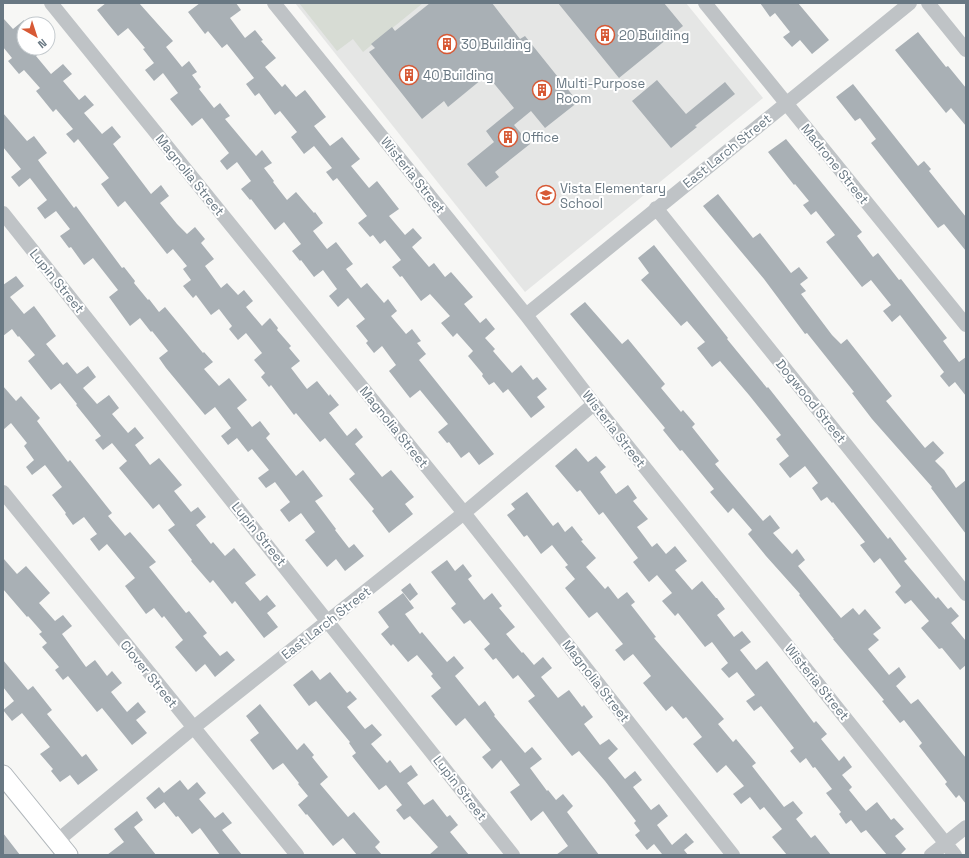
<svg xmlns="http://www.w3.org/2000/svg" width="969" height="858" viewBox="0 0 969 858" font-family="'Space Grotesk',sans-serif">
<rect width="100%" height="100%" fill="#f7f7f5"/>
<!-- built -->
<path fill="#e5e6e5" d="M295,3H686L763,98L525,292Z"/>
<!-- green -->
<path fill="#d7dcd4" d="M299,3H423L363,52L353,39L337,51Z"/>
<!-- building -->
<path fill="#a9b0b5" d="M106,3H139L164,31L173,41L166,47L182,67L189,61L197,72L192,75L201,87L199,89L214,108L220,103L230,116L225,119L256,156L262,150L272,163L264,168L274,181L273,182L287,200L296,192L314,213L315,212L323,223L313,231L327,249L336,242L353,264L346,269L361,288L367,283L384,303L388,299L397,311L391,316L406,334L412,329L421,341L417,343L426,354L419,360L494,454L479,465L469,452L461,458L449,442L447,443L438,432L448,424L420,390L410,398L389,371L396,365L382,346L374,353L366,343L368,341L356,326L365,319L348,298L338,307L329,296L337,289L323,270L314,277L301,260L300,261L292,251L301,244L284,222L275,230L251,199L250,200L241,189L251,181L237,162L227,170L220,161L229,153L202,118L192,126L170,99L178,93L163,73L154,81L145,70L154,63L143,49L145,48L128,28L118,36L109,25L97,10Z
M200,3H236L241,10L230,18L245,38L255,30L263,40L261,41L276,58L265,67L282,87L285,84L296,97L305,90L326,117L314,126L330,146L342,137L360,159L351,166L369,188L377,181L399,209L389,216L405,235L413,228L422,238L412,247L429,267L434,263L445,277L451,272L473,297L464,304L480,323L486,318L495,329L485,338L495,349L493,351L512,373L521,365L533,380L537,377L547,389L537,397L545,407L531,418L508,389L503,393L494,382L489,385L482,376L483,374L468,356L473,351L457,333L453,337L441,323L450,316L430,294L421,301L402,276L400,277L392,267L401,260L385,240L380,244L373,235L370,237L358,223L367,216L337,178L333,181L326,172L332,168L314,146L304,154L291,137L297,132L280,111L275,115L259,93L255,96L246,84L254,78L227,44L222,48L208,31L205,34L188,12Z
M430,3H492L520,39L525,36L578,102L545,128L531,111L514,125L530,144L495,172L499,177L486,187L467,164L494,142L486,131L514,108L487,75L448,107L444,101L422,119L369,52L375,48L371,44L392,27L395,31Z
M558,3H664L683,26L619,78Z
M760,3H798L829,40L812,54L800,40L792,47L783,37L790,32L775,13L770,17Z
M3,18L13,29L24,20V48H46L36,56L51,74L63,64L72,74L63,81L79,100L85,95L94,105L84,113L102,134L112,126L121,137L113,144L151,194L161,185L169,196L160,203L177,224L187,234L195,227L205,239L201,243L214,259L205,266L221,288L227,283L238,295L244,290L253,301L246,307L262,326L270,318L278,328L277,330L291,346L289,348L300,361L291,368L307,389L317,381L329,396L330,394L339,405L329,413L347,436L356,428L363,437L355,444L382,477L391,470L414,497L405,504L413,514L389,533L372,511L374,509L349,479L355,474L325,438L320,442L296,413L294,415L271,385L269,387L261,377L265,373L254,360L262,353L246,333L238,340L229,329L232,326L219,309L211,315L196,295L193,298L183,286L191,280L183,269L187,266L173,249L167,254L125,201L118,207L101,184L109,178L78,139L74,143L66,134L73,129L56,109L53,112L36,91L40,88L24,70L19,74L8,61L12,58L3,47Z
M918,32L946,67L948,66L966,88V126L951,108L946,113L895,50Z
M657,80L686,114L725,82L735,94L695,126L697,127L671,148L632,101Z
M853,84L918,166L924,161L931,169L929,171L966,217V251L944,224L938,228L871,143L876,139L860,118L855,121L836,97Z
M3,113L27,141L34,136L47,153L38,160L43,167L74,208L76,206L122,268L124,267L135,281L134,283L148,300L149,299L159,312L165,307L203,353L204,352L213,362L204,369L219,386L229,378L247,400L237,408L252,427L260,421L270,434L266,438L296,476L303,470L323,496L315,501L336,529L335,530L349,548L354,544L364,556L345,571L336,559L327,567L305,540L315,532L301,513L289,522L280,510L290,502L275,482L266,488L258,478L269,470L252,449L248,452L237,438L228,445L221,436L231,428L215,407L205,415L166,368L159,358L168,351L152,331L151,332L140,318L130,326L109,297L118,290L93,258L84,265L71,247L69,248L60,236L70,229L56,211L45,219L37,208L47,200L30,178L19,187L11,177L21,169L3,147Z
M786,139L862,232L857,236L873,257L878,253L899,280L901,279L947,338L943,341L959,362L966,357V396L955,382L949,387L940,376L944,372L900,315L892,322L883,311L891,305L871,280L862,287L826,242L835,235L816,211L811,215L803,205L809,201L795,184L794,185L768,152Z
M718,194L753,238L760,233L791,273L799,267L808,278L800,284L806,291L801,294L832,335L841,344L847,339L892,396L886,401L925,448L933,441L944,453L935,461L944,470L956,488L966,480V534L931,488L932,487L872,419L852,393L854,392L807,333L805,334L764,279L703,206Z
M654,245L728,338L727,339L767,388L768,387L888,539L890,537L907,559L904,561L936,599L938,597L948,609L951,607L959,616L951,623L966,641V665L960,670L942,648L939,649L921,628L929,621L911,600L905,604L895,592L901,586L880,558L874,563L860,545L865,542L833,502L832,503L827,497L821,501L812,488L818,483L805,466L790,478L779,464L789,456L776,439L781,435L749,395L720,361L712,367L697,348L705,342L687,321L681,326L641,280L649,273L638,258Z
M16,276L24,286L10,297L24,314L34,306L43,318L56,336L46,344L63,365L67,362L77,374L88,366L96,377L83,388L97,404L109,395L119,408L112,414L128,433L135,427L144,438L135,445L150,465L159,458L182,485L174,491L191,512L198,507L206,517L196,525L211,544L213,542L225,556L234,548L256,575L245,583L260,601L267,595L276,606L267,613L278,627L264,638L235,601L232,604L213,580L210,583L191,561L192,560L168,530L175,525L159,504L153,509L119,468L127,461L112,443L103,450L95,440L101,436L76,405L77,404L60,383L51,390L28,361L35,355L19,336L18,337L12,329L3,336V285Z
M585,302L622,344L628,339L665,384L661,388L681,412L683,410L695,424L692,427L719,461L715,464L763,521L770,515L780,528L773,533L792,554L797,549L805,560L798,566L841,618L853,608L859,615L865,609L881,628L873,634L879,640L868,649L889,675L899,667L906,677L896,686L911,704L918,699L966,758V804L959,795L956,798L945,784L947,782L919,746L922,743L904,720L900,723L882,701L884,700L833,639H834L799,595L800,594L766,556L748,534L752,530L733,508L728,513L710,492L714,489L682,450L680,451L663,430L665,428L570,314Z
M3,386L16,401L21,396L40,418L37,421L68,462L70,460L112,513L108,516L125,536L130,532L156,562L149,567L186,613L189,611L207,633L203,636L220,656L227,651L235,660L215,677L205,664L196,672L175,647L183,640L164,616L162,618L154,608L146,614L125,586L135,578L107,544L99,551L90,539L97,534L84,517L73,525L65,514L66,513L52,495L62,487L45,465L32,475L26,467L34,460L24,446L27,443L11,423L3,430Z
M576,448L588,462L596,456L606,467L600,472L616,494L628,485L637,498L633,501L648,519L637,527L652,547L657,543L666,554L675,546L687,561L675,570L692,590L702,581L716,598H717L725,609L717,615L734,637L742,631L751,642L740,650L756,670L767,661L814,723L816,721L827,734L821,739L839,761L844,756L852,767L842,775L852,787L849,790L866,811L877,802L891,820L894,818L904,829L895,836L906,849L900,855H887L866,830L861,833L851,820L846,824L839,814L841,812L826,793L832,789L815,767L813,768L806,758L800,763L790,751L794,748L761,706L754,711L746,701L755,695L737,672L729,678L721,669L728,663L712,642L705,647L678,613L675,616L662,601L672,593L657,575L649,582L633,562L638,558L603,512L599,515L580,490L577,492L555,466Z
M527,492L553,526L558,522L565,532L572,526L583,540L581,541L596,558L586,567L605,589L608,586L618,599L627,592L635,602L631,605L656,637L654,638L724,719L718,724L733,742L736,739L756,763L752,766L784,807L793,801L803,813L796,819L811,838L815,835L831,855H787L772,837L782,829L764,807L760,810L750,797L741,804L733,794L744,786L726,765L717,773L693,744L702,737L686,717L683,719L672,706L666,711L643,683L651,676L633,654L624,661L615,650L623,644L597,612L589,618L565,588L575,579L565,567L568,565L552,545L541,554L527,535L524,537L507,515L515,509L511,504Z
M3,558L17,574L26,566L50,593L39,603L55,621L63,615L72,626L62,634L86,667L95,660L107,676L112,671L122,683L111,692L127,712L138,702L146,712L136,720L147,733L132,745L102,708L97,712L68,676L63,680L55,670L59,667L42,647L47,643L39,634L42,632L28,616L27,617L3,589Z
M447,560L455,571L463,564L472,576L468,579L484,600L492,593L502,606L499,608L515,627L506,634L522,653L523,652L534,665L543,657L552,668L541,677L558,698L569,690L582,707L584,705L593,717L584,724L600,745L609,739L618,749L608,758L625,779L635,771L642,780L633,787L651,810L659,804L668,816L657,825L672,845L686,833L694,842L684,850L688,855H660L662,854L654,844L647,850L635,835L640,831L634,823L636,821L605,781L579,751L572,756L528,701L535,696L518,675L513,679L496,658L493,660L484,649L490,644L470,620L464,624L451,608L456,604L431,572Z
M410,583L418,594L410,601L401,590Z
M403,593L414,608L405,614L420,634L422,632L447,662L454,656L464,668L455,676L479,706L485,701L495,715L494,716L525,753L532,747L542,759L530,768L547,791L548,790L556,800L563,794L573,806L567,812L599,855H556L568,846L543,811L531,821L510,792L520,785L501,760L492,769L482,757L491,750L465,718L456,726L431,696L441,688L431,676L433,674L417,655L408,662L393,644L391,646L381,634L389,627L378,612Z
M3,660L28,690L33,686L52,710L47,714L82,757L86,754L98,770L78,785L70,775L60,782L51,771L53,769L40,754L50,747L22,713L12,721L3,710L14,701L3,687Z
M312,670L320,680L330,672L347,693L350,691L357,699L347,707L365,729L372,724L382,735L371,744L387,763L390,760L400,773L411,765L418,775L407,783L424,805L433,799L447,817L450,815L458,825L450,832L469,855H429L438,847L410,816L404,820L396,810L402,805L386,785L379,790L352,756L356,753L349,743L350,742L316,701L309,706L293,685Z
M260,704L297,750L304,743L314,755L312,757L328,777L320,784L348,817L354,812L380,842L375,847L382,855H357L343,838L333,846L307,814L306,815L298,805L308,796L298,784L299,783L283,763L273,770L250,740L259,733L246,716Z
M180,780L188,790L197,782L206,793L199,799L215,818L223,812L232,823L222,830L242,855H220L200,828L192,834L178,816L176,817L164,802L155,809L146,798L159,787L164,793Z
M137,811L143,820L134,827L156,855H107L124,842L114,829Z
M3,833L20,855H3Z"/>
<g fill="none" stroke-linecap="round" stroke-linejoin="round">
<defs>
<path id="secondary" d="M3,775L68,855"/>
</defs>
<!-- secondary casing -->
<use href="#secondary" stroke="#b1b7bb" stroke-width="21"/>
<!-- minor -->
<path stroke="#bfc3c6" stroke-width="14" d="M51,3L464,513L733,855
M274,3L526,315L594,404L955,855
M705,3L966,325
M928,3L966,50
M656,208L966,594
M3,213L513,855
M526,315L910,3
M3,492L297,855
M57,841L193,728L464,513L594,404
M931,855L966,827"/>
<!-- secondary -->
<use href="#secondary" stroke="#fff" stroke-width="19"/>
</g>
<!-- icons -->
<defs>
<symbol id="building-ring" viewBox="-11 -11 22 22"><circle r="9.5" fill="#fff" stroke="#d75935" stroke-width="1.5"/><path d="M-4-6H4V6H1V3H-1V6H-4ZM-2.5-4.3h1.7v1.8h-1.7ZM.8-4.3h1.7v1.8H.8ZM-2.5-1h1.7V.8h-1.7ZM.8-1h1.7V.8H.8Z" fill="#d75935"/></symbol>
<symbol id="school-ring" viewBox="-11 -11 22 22"><circle r="9.5" fill="#fff" stroke="#d75935" stroke-width="1.5"/><path d="M0-5L7-2L0 1L-7-2ZM-4 1L0 2.5L4 1V4Q0 6-4 4Z" fill="#d75935"/></symbol>
</defs>
<g fill-rule="evenodd">
<use href="#building-ring" x="594" y="24" width="22" height="22"/>
<use href="#building-ring" x="436" y="33" width="22" height="22"/>
<use href="#building-ring" x="398" y="64" width="22" height="22"/>
<use href="#building-ring" x="531" y="79" width="22" height="22"/>
<use href="#building-ring" x="497" y="126" width="22" height="22"/>
<use href="#school-ring" x="535" y="184" width="22" height="22"/>
</g>
<g text-anchor="middle" dominant-baseline="central" stroke-width="4" stroke-linejoin="round" paint-order="stroke">
<!-- poi labels -->
<g font-size="13" fill="#697883" stroke="#fff" text-anchor="start">
<text x="619" y="35">20 Building</text>
<text x="461" y="44">30 Building</text>
<text x="423" y="75">40 Building</text>
<text x="556" y="83">Multi-Purpose<tspan x="556" dy="15">Room</tspan></text>
<text x="522" y="137">Office</text>
<text x="560" y="188">Vista Elementary<tspan x="560" dy="15">School</tspan></text>
</g>
<!-- street labels -->
<g font-size="13" fill="#697883" stroke="#fff">
<text transform="translate(727 151) rotate(-39)">East Larch Street</text>
<text transform="translate(835 164) rotate(51)">Madrone Street</text>
<text transform="translate(190 175) rotate(51)">Magnolia Street</text>
<text transform="translate(413 175) rotate(51)">Wisteria Street</text>
<text transform="translate(57 281) rotate(51)">Lupin Street</text>
<text transform="translate(811 401) rotate(51)">Dogwood Street</text>
<text transform="translate(394 427) rotate(51)">Magnolia Street</text>
<text transform="translate(614 429) rotate(52)">Wisteria Street</text>
<text transform="translate(259 534) rotate(51)">Lupin Street</text>
<text transform="translate(326 623) rotate(-38)">East Larch Street</text>
<text transform="translate(149 674) rotate(51)">Clover Street</text>
<text transform="translate(596 681) rotate(52)">Magnolia Street</text>
<text transform="translate(817 682) rotate(51)">Wisteria Street</text>
<text transform="translate(460 788) rotate(52)">Lupin Street</text>
</g>
</g>
<!-- border -->
<rect width="969" height="858" fill="none" stroke="#697883" stroke-width="8"/>
<!-- north arrow -->
<g transform="translate(36 36) rotate(141)"><circle r="19" fill="#ffffff" stroke="#c3c9cd"/>
<path d="M0-3L7 15L0 10L-7 15Z" fill="#d75935"/>
<text y="-6" font-size="11" font-weight="bold" text-anchor="middle" fill="#697883">N</text>
</g>
</svg>
